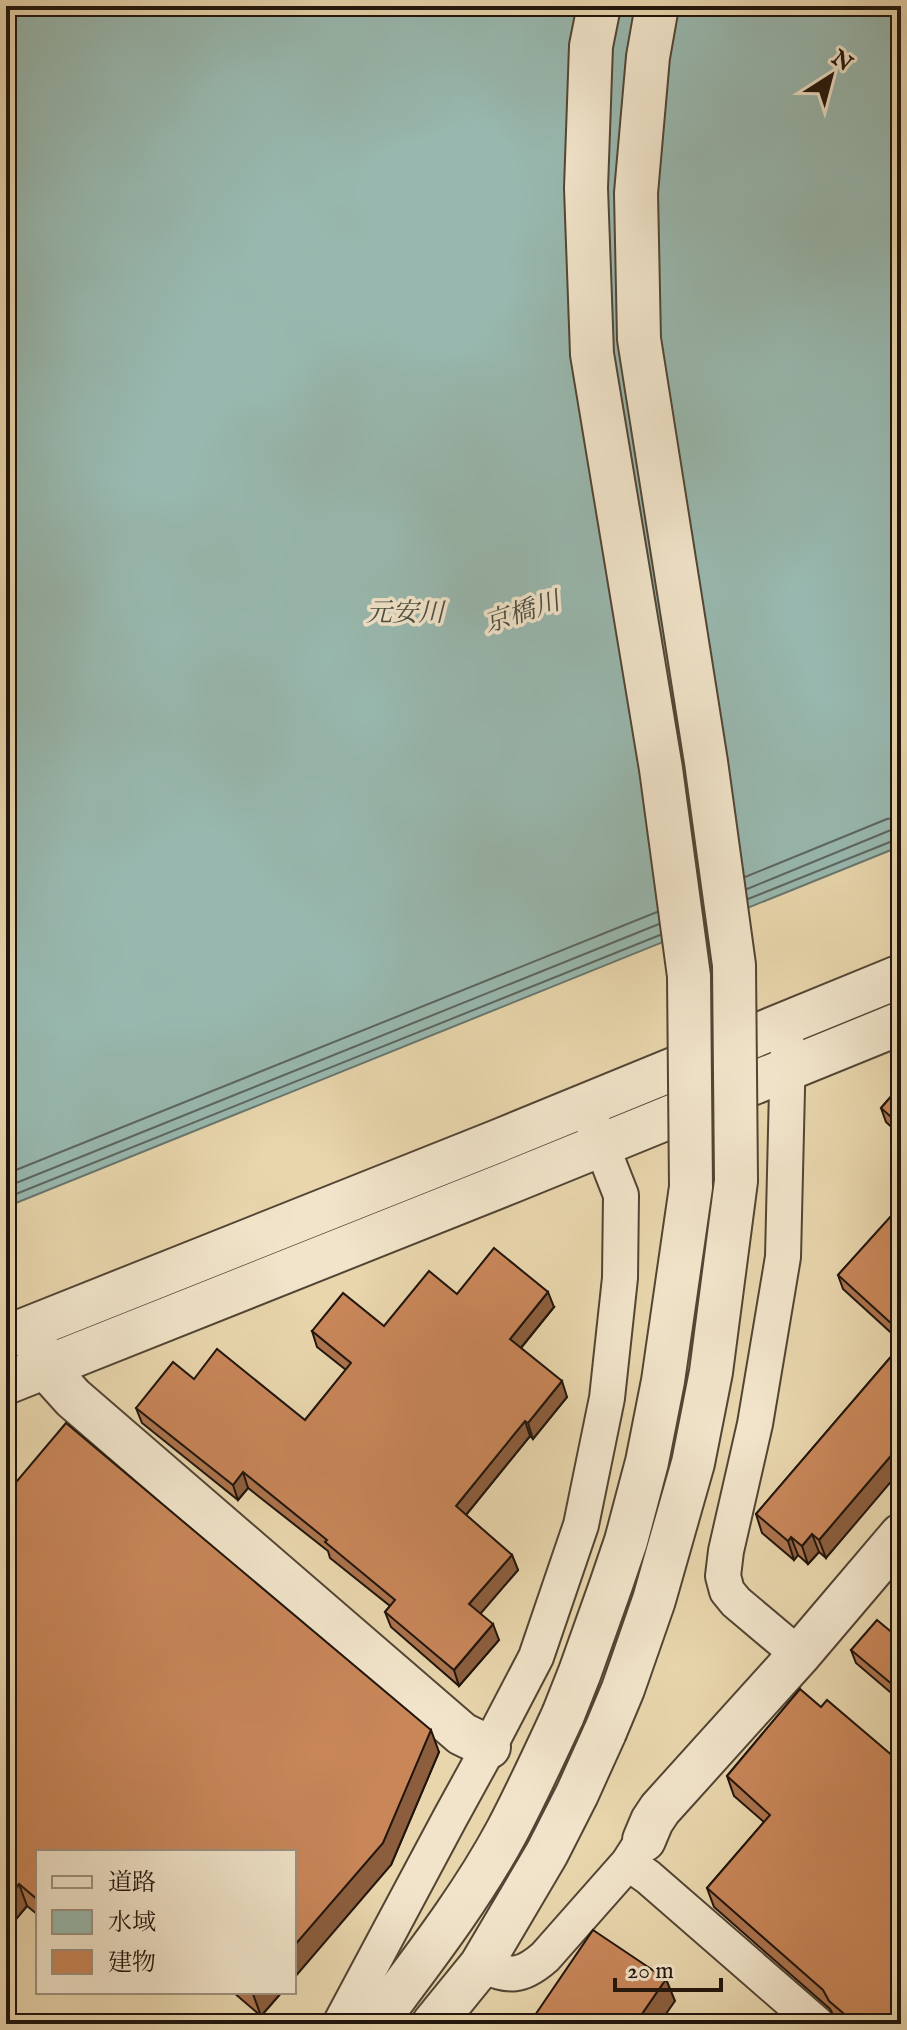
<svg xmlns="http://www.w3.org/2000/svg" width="907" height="2030" viewBox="0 0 907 2030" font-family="'IM FELL English','Noto Serif JP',serif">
<rect width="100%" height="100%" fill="#e9d6ad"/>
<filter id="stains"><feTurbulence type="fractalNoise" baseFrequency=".0025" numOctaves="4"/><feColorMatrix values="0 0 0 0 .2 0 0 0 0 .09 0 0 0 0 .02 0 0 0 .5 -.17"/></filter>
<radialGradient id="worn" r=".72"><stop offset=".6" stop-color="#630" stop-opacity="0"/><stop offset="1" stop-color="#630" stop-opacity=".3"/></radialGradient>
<path fill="#98b8af" stroke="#68776e" stroke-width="2" d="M6 6H901V846L6 1207Z"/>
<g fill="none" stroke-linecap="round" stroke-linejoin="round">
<path stroke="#5c665e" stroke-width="2" d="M745 877 887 819 901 817
M747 889 891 830 901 829
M748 899 895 840 901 839
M6 1174 657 912
M6 1187 659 924
M6 1198 660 935"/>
<g stroke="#524534" stroke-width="38">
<path id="minor" d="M788 1047 783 1257 755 1424 726 1551 723 1576 727 1591 736 1602 799 1655
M628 1863 648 1877 817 2024
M481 1965C510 1977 521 1978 545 1957L628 1863 639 1846
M340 2024 450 1818 489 1747 536 1657 581 1525 607 1398 620 1278 621 1195 586 1106"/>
</g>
<g stroke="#524534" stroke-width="46">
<path id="tertiary" d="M6 1337 498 1141 901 976
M36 1344 45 1367 73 1398 462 1734 489 1747
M6 1383 513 1181 901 1023
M644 1840 652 1821 660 1809 799 1655 901 1535
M375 2024C421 1962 470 1900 507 1831 527 1793 545 1754 563 1715
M433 2024 481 1965 547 1853 577 1794 605 1732"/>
</g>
<use href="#minor" stroke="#f1e4ca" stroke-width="34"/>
<use href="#tertiary" stroke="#f1e4ca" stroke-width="42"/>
<g stroke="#524534" stroke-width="46" stroke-linecap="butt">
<path id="tertiary-bridge" d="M563 1715 580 1672 611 1585 626 1541 647 1462 663 1381 691 1187 689 976 661 769 592 354 586 188 591 46 599 6
M605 1732 623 1689 654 1600 693 1463 711 1372 736 1181 734 965 706 762 639 339 636 193 648 57 657 6"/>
</g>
<use href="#tertiary-bridge" stroke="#f1e4ca" stroke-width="42"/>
</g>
<path fill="#ac734d" stroke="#20150c" stroke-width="2" d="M901 1085V1136L886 1122 881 1108Z
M901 1205V1336L898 1339 843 1289 838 1275Z
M457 1294 554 1307 521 1348 567 1397 533 1439 530 1436 466 1515 512 1555 518 1570 480 1613 499 1640 459 1686 391 1627 385 1612 390 1606 330 1558 328 1551 248 1488 238 1500 142 1423 136 1408 194 1379 305 1420 346 1370 317 1347 312 1331 384 1326Z
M901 1345 826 1558 819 1552 808 1564 798 1555 794 1560 762 1533 756 1514Z
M6 1494 439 1752 391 1865 294 1852H38V1915L27 1906 6 1931Z
M901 1640V1694L897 1698 856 1663 851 1650Z
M800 1689 901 2024H841L836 2020 830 2009 714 1907 707 1888 764 1822 734 1796 727 1776Z
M233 1992H282L261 2016Z"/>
<path fill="#8c5e3e" stroke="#20150c" stroke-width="2" d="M548 1292 554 1307 515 1355 510 1339Z
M901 1316V1336L898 1339 893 1325Z
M562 1381 567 1397 533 1439 528 1423Z
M525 1421 530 1436 461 1521 456 1506Z
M901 1444V1470L826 1558 819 1540Z
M243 1472 248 1488 238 1500 233 1485Z
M812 1534 819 1552 808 1564 802 1546Z
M791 1537 798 1555 794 1560 788 1541Z
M512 1555 518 1570 475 1620 469 1604Z
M493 1624 499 1640 459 1686 454 1670Z
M901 1676V1694L897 1698 893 1685Z
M431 1730 439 1752 391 1865 294 1978V1946Z
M19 1884 27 1906 6 1931V1899Z
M666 1979 675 2001 659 2024H635Z
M255 1992H282L261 2016 253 1994Z"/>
<path fill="#c88659" stroke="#20150c" stroke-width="2" d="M901 1085V1126L881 1108Z
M901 1205V1316L893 1325 838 1275Z
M494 1248 548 1292 510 1339 562 1381 528 1423 525 1421 456 1506 512 1555 469 1604 493 1624 454 1670 385 1612 395 1600 325 1542 327 1540 243 1472 233 1485 136 1408 173 1362 194 1379 217 1349 305 1420 351 1363 312 1331 343 1293 384 1326 429 1271 457 1294Z
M901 1345V1444L819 1540 812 1534 802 1546 791 1537 788 1541 756 1514Z
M66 1423 431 1730 383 1843 294 1946V1852H38V1900L19 1884 6 1899V1494Z
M877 1620 901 1640V1676L893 1685 851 1650Z
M800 1689 821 1707 827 1700 901 1763V2024H856L829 2001 823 1990 707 1888 770 1815 727 1776Z
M593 1930 666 1979 635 2024H529Z"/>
<g text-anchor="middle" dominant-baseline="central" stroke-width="7" stroke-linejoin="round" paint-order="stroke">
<g font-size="26" font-style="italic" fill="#4a4e45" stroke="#f1e4ca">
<text x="405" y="613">元安川</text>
<text transform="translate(522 613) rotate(-18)">京橋川</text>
</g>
</g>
<rect width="907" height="2030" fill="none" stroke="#e9d6ad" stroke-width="32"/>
<rect x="8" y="8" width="891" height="2014" fill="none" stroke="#20150c" stroke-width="4"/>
<rect x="16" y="16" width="875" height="1998" fill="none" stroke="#20150c" stroke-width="2"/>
<rect x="36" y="1850" width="260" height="144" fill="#f1e4ca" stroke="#9d917e" stroke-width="2"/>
<rect x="52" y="1876" width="40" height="12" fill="#f1e4ca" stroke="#9d917e" stroke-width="2"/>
<text x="108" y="1890" font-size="24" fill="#20150c">道路</text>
<rect x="52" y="1910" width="40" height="24" fill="#98b8af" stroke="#9d917e" stroke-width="2"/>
<text x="108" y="1930" font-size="24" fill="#20150c">水域</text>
<rect x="52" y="1950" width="40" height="24" fill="#c88659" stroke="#9d917e" stroke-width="2"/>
<text x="108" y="1970" font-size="24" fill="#20150c">建物</text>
<g transform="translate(831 76) rotate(36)" stroke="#f1e4ca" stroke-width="6" paint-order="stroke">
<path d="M0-6L14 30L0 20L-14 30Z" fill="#20150c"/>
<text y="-12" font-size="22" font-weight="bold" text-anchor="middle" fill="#20150c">N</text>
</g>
<path d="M615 1978v12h106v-12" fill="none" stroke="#20150c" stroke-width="4"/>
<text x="627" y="1978" font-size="24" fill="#20150c" stroke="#f1e4ca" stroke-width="6" paint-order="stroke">20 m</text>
<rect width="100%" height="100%" filter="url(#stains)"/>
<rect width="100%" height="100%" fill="url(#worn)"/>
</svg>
